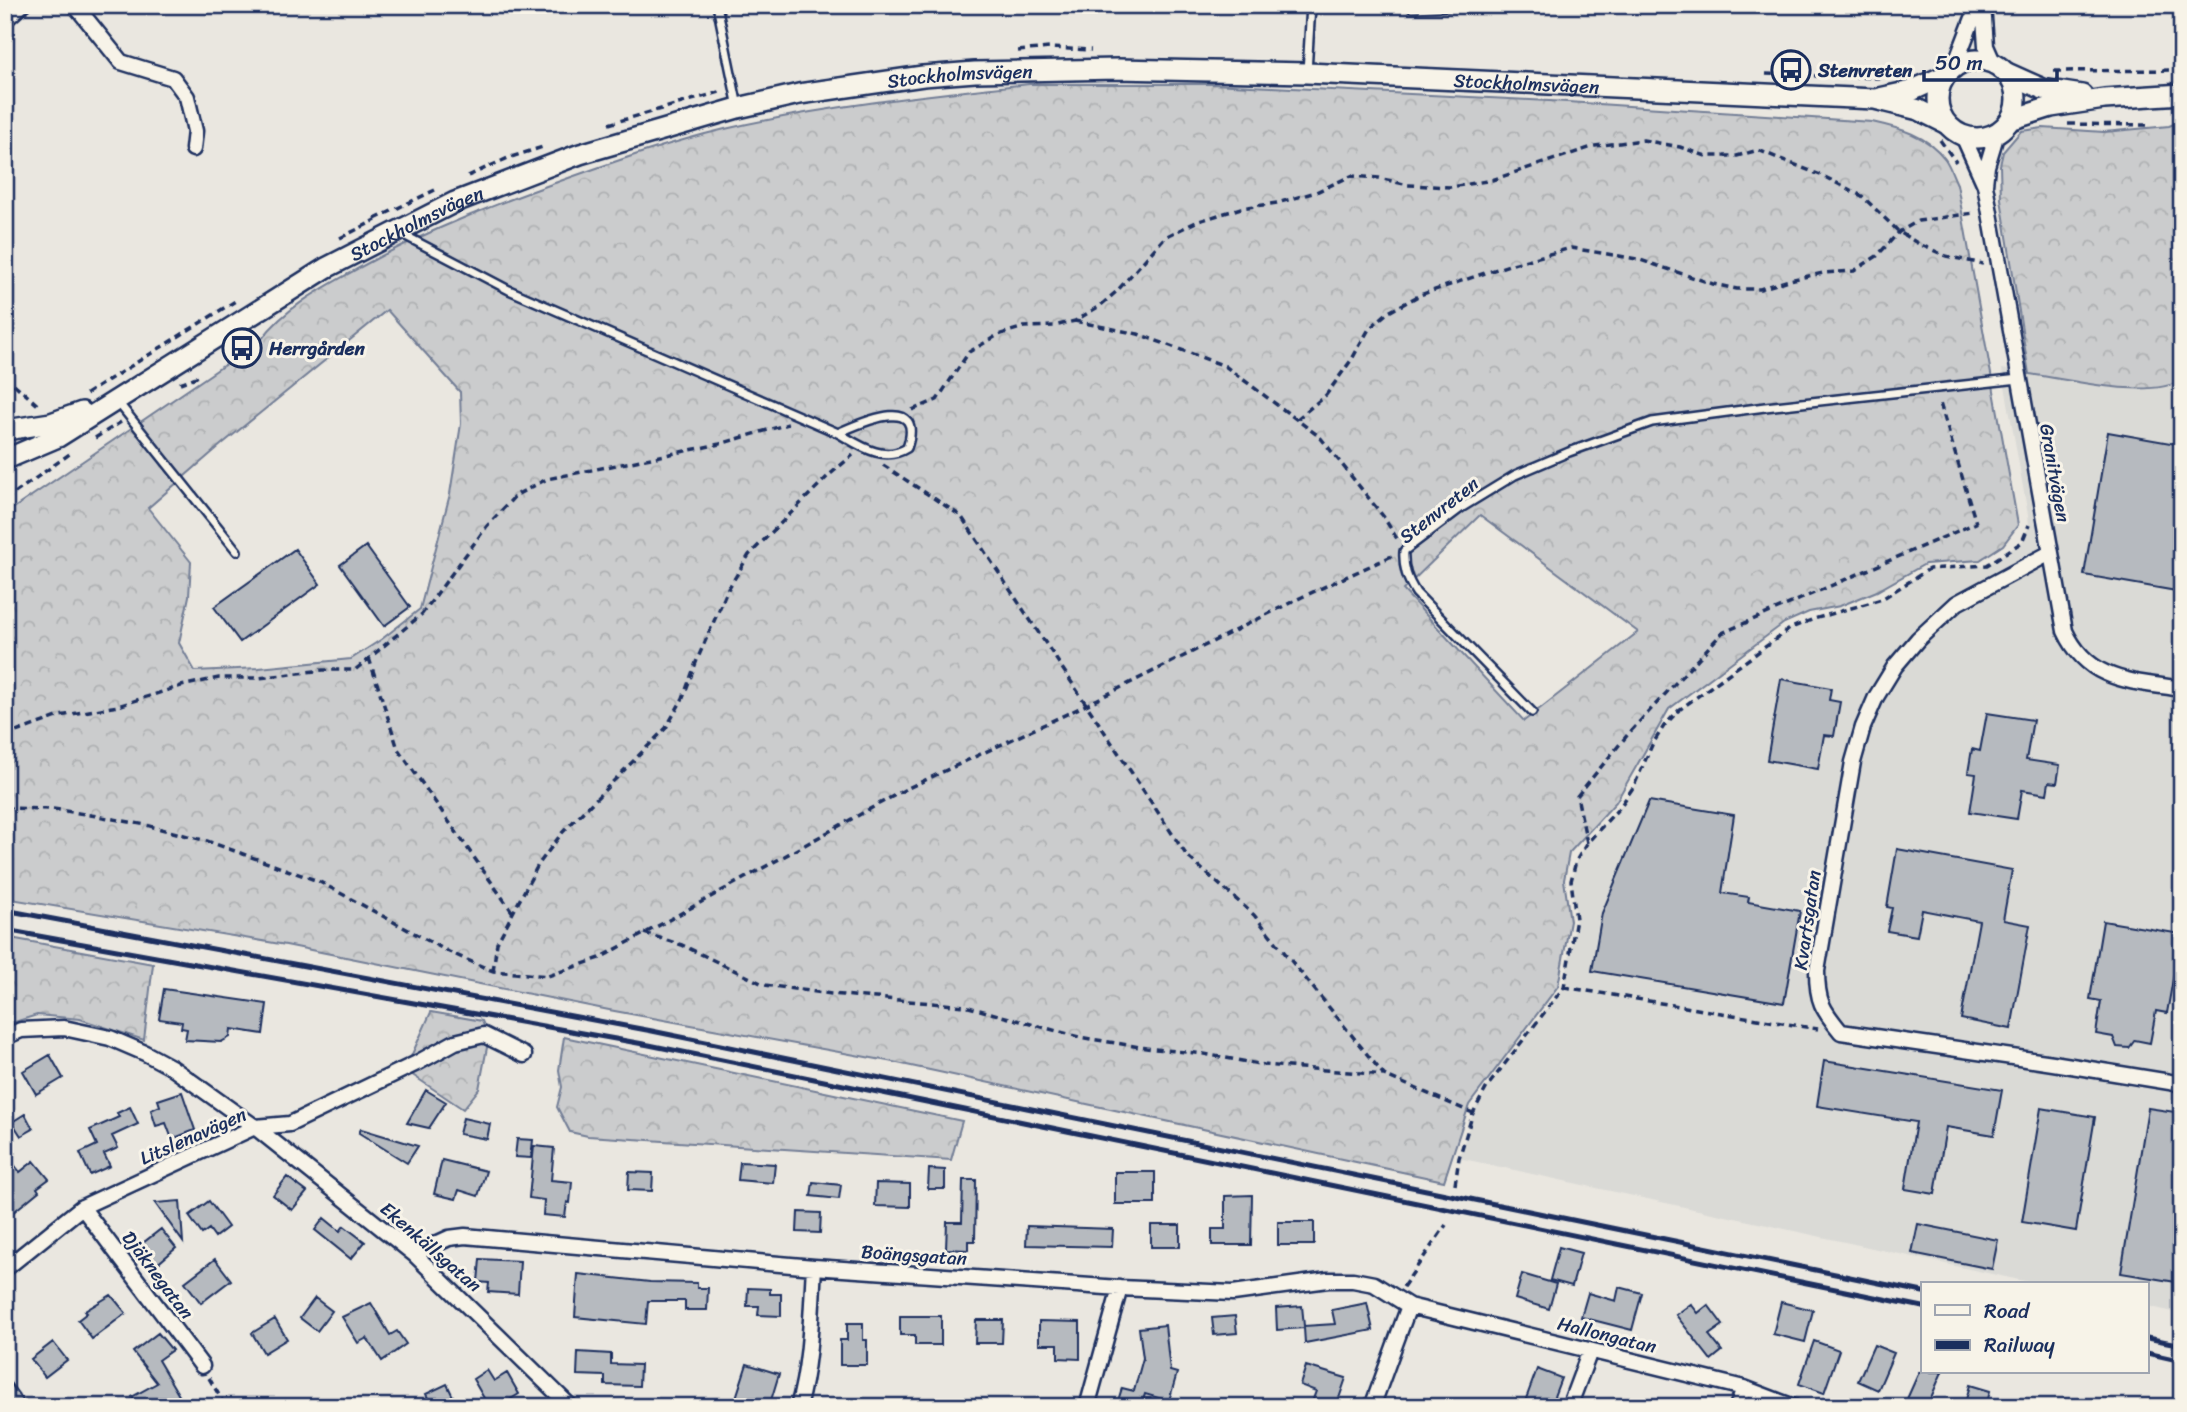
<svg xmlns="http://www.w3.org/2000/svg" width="2187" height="1412" viewBox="0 0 2187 1412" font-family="Sriracha,sans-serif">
<defs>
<pattern id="forest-crowns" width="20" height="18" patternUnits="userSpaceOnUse" patternTransform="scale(1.75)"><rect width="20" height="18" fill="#cbcccd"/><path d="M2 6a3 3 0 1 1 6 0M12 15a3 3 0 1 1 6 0" fill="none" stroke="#aeb0b2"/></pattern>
</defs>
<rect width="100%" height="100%" fill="#eae7e0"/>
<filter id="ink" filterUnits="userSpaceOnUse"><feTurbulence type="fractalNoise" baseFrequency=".0143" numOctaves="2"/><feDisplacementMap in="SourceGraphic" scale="14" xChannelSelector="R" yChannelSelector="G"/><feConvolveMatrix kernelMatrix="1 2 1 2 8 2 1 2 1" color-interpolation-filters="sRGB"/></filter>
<g filter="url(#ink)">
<path fill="#dadad6" d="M2002 369 2132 389 2169 387 2182 380V1314L2147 1306V1284H2038L1459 1158 1473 1113 1487 1087 1564 987 1576 919 1571 881 1576 861 1587 843 1620 807 1634 786 1652 745 1664 726 1679 710 1791 628 1814 619 1882 599 1929 569 1987 565 2022 542 2029 526 2028 515Z"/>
<path fill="url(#forest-crowns)" stroke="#737e96" stroke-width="2" fill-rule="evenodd" d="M1029 84H1212L1568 102 1872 122C1899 128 1927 135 1945 159 1950 166 1953 176 1957 184L2018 525 2003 545 1980 560 1925 564 1877 591 1840 606 1809 612 1784 623 1669 709 1616 802 1569 853 1564 880 1570 921 1558 986 1469 1105 1444 1181 888 1061 609 1010 286 945 5 898V514L261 340C287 305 330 284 368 263 431 229 496 204 563 180 616 161 670 142 725 129 825 106 927 95 1029 84ZM387 310 460 392 461 424 450 494 420 609 382 639 351 659 259 668 195 671 179 643 189 596 191 562 148 508 222 444ZM1480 515 1638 632 1524 721 1403 590Z
M2182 121V380C2147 400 2069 379 2029 374L2001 199 2000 165 2003 152 2021 131 2043 128 2104 132 2169 126Z
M5 937 153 964 144 1040 80 1019 37 1015 5 1025Z
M431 1012 482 1021 489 1037 479 1089 463 1109 405 1070Z
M564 1037 962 1121 951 1160 588 1136 570 1132 557 1107 562 1087 559 1070Z"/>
<path fill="#b6babf" stroke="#1b2f5e" stroke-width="2" d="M2108 432 2182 445V592L2084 575Z
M366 546 410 607 384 626 340 565Z
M295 549 320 584 240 642 214 607Z
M1781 679 1831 688 1829 700 1840 702 1834 736 1824 735 1818 769 1767 760Z
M1987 713 2033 720 2026 760 2060 765 2057 783 2049 782 2047 794 2022 790 2017 819 1970 812 1976 774 1968 773 1972 749 1980 751Z
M1649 801 1734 815 1722 893 1749 897 1748 902 1800 911 1784 1003 1592 971 1602 913Z
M1897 849 2012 870 2003 920 2030 925 2011 1029 1961 1019 1979 921 1922 910 1917 936 1887 931 1892 908 1887 907Z
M2103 921 2181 934 2167 1013 2156 1011 2150 1043 2135 1040 2129 1048 2117 1047 2113 1037 2096 1034 2101 1001 2090 999Z
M164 989 267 1004 263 1034 231 1029 230 1037 221 1042 185 1040 187 1029 181 1028 182 1022 159 1019Z
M50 1055 63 1078 36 1094 23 1071Z
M1824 1061 2002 1090 1994 1135 1946 1127 1935 1194 1905 1189 1916 1122 1817 1106Z
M426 1090 446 1102 429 1128 407 1123Z
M182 1092 195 1130 172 1139 166 1123 156 1126 151 1110 160 1106 158 1100Z
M130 1107 138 1124 112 1136 118 1148 104 1154 110 1166 90 1175 80 1153 97 1145 90 1130 119 1117 117 1113Z
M2041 1108 2095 1117 2076 1231 2022 1222Z
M2148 1108 2182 1113V1283L2121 1273Z
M25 1114 33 1129 21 1136 12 1122Z
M463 1118 490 1124 487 1139 459 1134Z
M361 1129 418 1146 407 1163 359 1133Z
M517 1139 533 1140 531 1158 515 1157Z
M534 1146 554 1148 551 1180 572 1182 570 1203 567 1202 565 1217 543 1215 544 1200 529 1198Z
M5 1153 20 1172 34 1161 49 1179 37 1188 39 1191 5 1219Z
M442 1160 486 1171 478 1196 459 1190 456 1199 434 1194Z
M740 1162 775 1164 773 1183 738 1180Z
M929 1169 945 1170V1189H928Z
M629 1172 653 1173 652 1191 628 1190Z
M1115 1172H1155V1204H1115Z
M287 1177 307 1192 292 1210 273 1195Z
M963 1180H976L975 1241H968V1250L946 1249 947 1222H962Z
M813 1182 841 1185 839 1199 811 1196Z
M876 1183 910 1184V1207L875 1206Z
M1252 1195 1251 1245H1212V1229H1225V1196Z
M180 1201 183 1242 155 1203Z
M209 1201 228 1227 215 1237 209 1229 202 1234 189 1216Z
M798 1212 821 1213 820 1233 797 1232Z
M324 1218 340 1231 344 1226 365 1242 351 1259 315 1230Z
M1278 1222H1314V1245H1278Z
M1918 1224 1998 1240 1992 1269 1912 1253Z
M1151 1225H1180V1247H1151Z
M1027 1226 1113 1229 1112 1247 1026 1245Z
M161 1229 176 1248 155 1266 139 1246Z
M1559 1247 1581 1253 1572 1286 1550 1280Z
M215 1259 231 1280 201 1303 185 1282Z
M480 1259 520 1261 518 1294 488 1292 489 1283 478 1282Z
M578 1274 650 1282 697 1283V1288H708L707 1310H685V1301H648L646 1324 575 1317Z
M1522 1274 1556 1284 1549 1309 1515 1299Z
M1619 1287 1642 1293 1632 1330 1581 1317 1588 1293 1616 1301Z
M748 1288 770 1289V1294H781V1316L758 1315 759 1306H747Z
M111 1295 126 1313 92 1339 78 1320 87 1313 85 1311Z
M315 1298 332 1311 317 1331 300 1318Z
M1781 1302 1813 1310 1805 1342 1773 1334Z
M371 1303 390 1335 397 1331 406 1344 382 1361 367 1338 358 1343 342 1317Z
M1367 1303 1373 1330 1305 1343 1304 1328 1277 1330 1276 1308 1302 1306 1304 1326 1335 1324 1332 1310Z
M1691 1304 1698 1313 1708 1305 1723 1325 1709 1335 1722 1351 1711 1360 1676 1315Z
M900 1316H941V1345H915V1335H900Z
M1235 1316 1237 1333 1214 1335 1212 1318Z
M275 1319 287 1339 264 1353 252 1333Z
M976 1320H1003L1002 1343H975Z
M1039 1321 1080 1322V1359L1058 1358V1344H1039Z
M847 1323H863V1340H867V1365H840V1340H847Z
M1165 1325 1170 1371 1177 1373 1169 1401 1145 1394 1141 1407H1116L1122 1388 1134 1391 1143 1358 1139 1328Z
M158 1333 172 1350 158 1360 181 1399 178 1401 181 1407H137L132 1397 157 1383 133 1352Z
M1814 1341 1839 1350 1824 1393 1799 1384Z
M53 1342 67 1360 45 1377 31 1359Z
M1874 1345 1894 1353 1878 1390 1858 1381Z
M578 1352 611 1354V1364L640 1365 639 1386 605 1385V1376L577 1375Z
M747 1364 779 1374 769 1407H733Z
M1306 1366 1346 1378 1336 1407H1326L1312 1402 1316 1391 1300 1385Z
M1537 1369 1561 1378 1550 1407H1523Z
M487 1370 494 1381 507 1373 519 1394 498 1407H489L473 1379Z
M1919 1372H1942L1927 1407H1920L1906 1401Z
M5 1376 28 1407H5Z
M447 1384 458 1407H432L426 1394Z
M1970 1385 1990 1391 1986 1407H1964Z"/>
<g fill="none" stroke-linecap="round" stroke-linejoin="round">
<g stroke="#1b2f5e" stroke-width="12">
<path id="service" d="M717 5 738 107
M1412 8 1481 5
M1307 72 1311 5
M400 233 509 290 838 433C859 445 883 463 907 448 926 392 859 424 838 433
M117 401 237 551
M1532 712 1416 593C1407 579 1403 568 1404 551L1461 508 1515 475 1569 452 1652 422 1765 407 2019 379"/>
</g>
<g stroke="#1b2f5e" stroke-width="19">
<path id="minor" d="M75 5 121 62 173 78 187 97 195 131 193 149
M1983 5 1986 46 1993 62
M5 20 22 5
M1955 65 1978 5
M1963 136 1985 185 2065 631C2089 683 2133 681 2182 689
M1985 184 1987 166 1997 133
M2050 553 1957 603 1918 639 1895 666 1876 697 1863 727 1853 762 1817 971C1817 1001 1822 1009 1841 1032L2053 1063 2182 1084
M5 1037 21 1030 64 1028 110 1038 145 1053 171 1067 255 1127 414 1254 571 1407
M82 1207 202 1366
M414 1254 449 1238 465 1236 814 1267 1120 1288 1233 1293 1328 1280H1353L1374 1284 1409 1306 1744 1388 1794 1407
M5 1269 82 1207 255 1127 290 1124 417 1063 455 1042 484 1035 524 1055
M798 1407C811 1361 811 1314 814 1267
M1087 1407 1120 1288
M1372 1407 1409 1306
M1569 1407 1590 1351
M1737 1407 1744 1388"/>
</g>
<g stroke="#1b2f5e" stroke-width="24">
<g id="secondary">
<circle cx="1977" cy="99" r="39"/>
<path d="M2007 73 2043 89 2082 95"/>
<path d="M1879 98 1911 91 1944 76"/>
<path d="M2010 120 2051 107 2104 99 2182 94"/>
<path d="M6 430 51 423 82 412"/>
<path id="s1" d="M11 457 58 437 326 268 455 202 580 154 738 108 799 94 923 76 975 72 1117 69 1307 73 1875 99 1919 110 1945 123"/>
</g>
</g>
<path stroke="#1b2f5e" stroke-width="3.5" stroke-dasharray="7 5" stroke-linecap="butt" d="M1018 51 1049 48 1091 50
M2054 71 2182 70
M1766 74 1881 78
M609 124 723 91
M2068 124 2150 125
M1940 140 1956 162
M468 176 508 158 546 146
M375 219 435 190
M340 238 376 220
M1075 321 1138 334 1225 366 1320 437 1383 516 1399 542
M5 376 40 407
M180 383 199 376
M86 394 237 300
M912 410 937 400 969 352 998 335 1024 327 1054 326 1075 321 1101 305 1117 291 1165 237 1196 222 1241 208 1277 203 1316 192 1351 176 1379 178 1408 185 1451 187 1492 180 1595 146 1643 140 1680 147 1706 156H1737L1758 150 1823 176 1862 196 1899 232 1919 244 1946 256 1983 264
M1297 419 1326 395 1352 359 1369 329 1387 313 1420 295 1509 265 1571 248 1637 259 1713 284 1737 289H1760L1789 280 1823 273 1854 271 1877 256 1899 232 1918 221 1974 213
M95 438 121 422
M883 465 961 516 1187 856 1254 915 1384 1075 1473 1113
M5 500 71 453
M369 658 398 749 513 913
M5 736 60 716 118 706 181 686 219 678H259L323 670H355L422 614 487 526 516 495 547 479 720 444 788 424
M5 808 53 809 97 816 146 825 207 841 318 881 449 952 493 971 548 976 600 958 906 789 1088 704 1302 597 1394 555
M1587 843 1577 796 1629 733 1722 633 1976 523 1939 400
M644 933 682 945 765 985 831 994 965 1006 1079 1037 1146 1048 1204 1054 1264 1065 1384 1075
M493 971 497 943 538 865 562 833 666 728 683 698 697 660 728 589 749 555 828 476 853 455
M1564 987 1818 1029
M1455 1185 1459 1158 1473 1113 1487 1087 1564 987 1576 919 1571 881 1576 861 1587 843 1620 807 1634 786 1652 745 1664 726 1679 710 1791 628 1814 619 1882 599 1929 569 1987 565 2022 542 2029 525
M1403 1287 1446 1225
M209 1378 226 1407"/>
<use href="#service" stroke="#f7f3e8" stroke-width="7"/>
<use href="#minor" stroke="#f7f3e8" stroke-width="14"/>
<use href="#secondary" stroke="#f7f3e8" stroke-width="19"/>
<path stroke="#1b2f5e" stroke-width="5" d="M5 910 652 1031 1923 1292
M5 930 649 1045 1923 1307
M2147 1338 2182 1345
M2147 1353 2182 1361"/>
</g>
</g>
<defs>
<g id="bus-ring" transform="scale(2.0125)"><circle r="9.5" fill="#f7f3e8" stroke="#1b2f5e" stroke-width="1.5"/><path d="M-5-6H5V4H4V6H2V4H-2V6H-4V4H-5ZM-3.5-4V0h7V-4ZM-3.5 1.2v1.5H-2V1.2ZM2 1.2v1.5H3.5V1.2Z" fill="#1b2f5e"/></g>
</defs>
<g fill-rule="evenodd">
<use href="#bus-ring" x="1791" y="70"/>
<use href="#bus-ring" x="242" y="348"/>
</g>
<g text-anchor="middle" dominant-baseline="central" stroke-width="6" stroke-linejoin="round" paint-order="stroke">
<g font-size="19" font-weight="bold" fill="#1b2f5e" stroke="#f7f3e8" text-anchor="start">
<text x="1818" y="70">Stenvreten</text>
<text x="269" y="348">Herrgården</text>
</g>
<g font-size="19" fill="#1b2f5e" stroke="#f7f3e8">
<text stroke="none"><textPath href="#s1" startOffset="1036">Stockholmsvägen</textPath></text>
<text stroke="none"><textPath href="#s1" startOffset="1603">Stockholmsvägen</textPath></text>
<text stroke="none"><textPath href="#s1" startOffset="469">Stockholmsvägen</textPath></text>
<text transform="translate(2055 473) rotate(80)">Granitvägen</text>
<text transform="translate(1439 510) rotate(-38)">Stenvreten</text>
<text transform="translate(1807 920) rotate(-82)">Kvartsgatan</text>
<text transform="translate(193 1136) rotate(-24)">Litslenavägen</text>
<text transform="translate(431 1247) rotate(41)">Ekenkällsgatan</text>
<text transform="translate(914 1255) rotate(4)">Boängsgatan</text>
<text transform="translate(158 1275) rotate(53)">Djäknegatan</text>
<text transform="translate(1607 1335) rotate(14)">Hallongatan</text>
</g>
</g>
<rect width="2187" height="1412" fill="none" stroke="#f7f3e8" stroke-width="28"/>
<rect x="14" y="14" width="2159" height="1384" fill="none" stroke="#1b2f5e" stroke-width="2.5" filter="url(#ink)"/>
<rect x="1921" y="1282" width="228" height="91" fill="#f7f3e8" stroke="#9fa5b1" stroke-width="2"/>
<rect x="1935" y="1305" width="35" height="10" fill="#f7f3e8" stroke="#9fa5b1" stroke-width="2"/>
<text x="1984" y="1318" font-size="21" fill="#1b2f5e">Road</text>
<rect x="1935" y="1340" width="35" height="10" fill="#1b2f5e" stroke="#9fa5b1" stroke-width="2"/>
<text x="1984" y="1352" font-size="21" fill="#1b2f5e">Railway</text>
<path d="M1924 70v10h133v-10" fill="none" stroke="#1b2f5e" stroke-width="3.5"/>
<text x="1935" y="70" font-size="21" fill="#1b2f5e" stroke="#f7f3e8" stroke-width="5" paint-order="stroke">50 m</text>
</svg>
